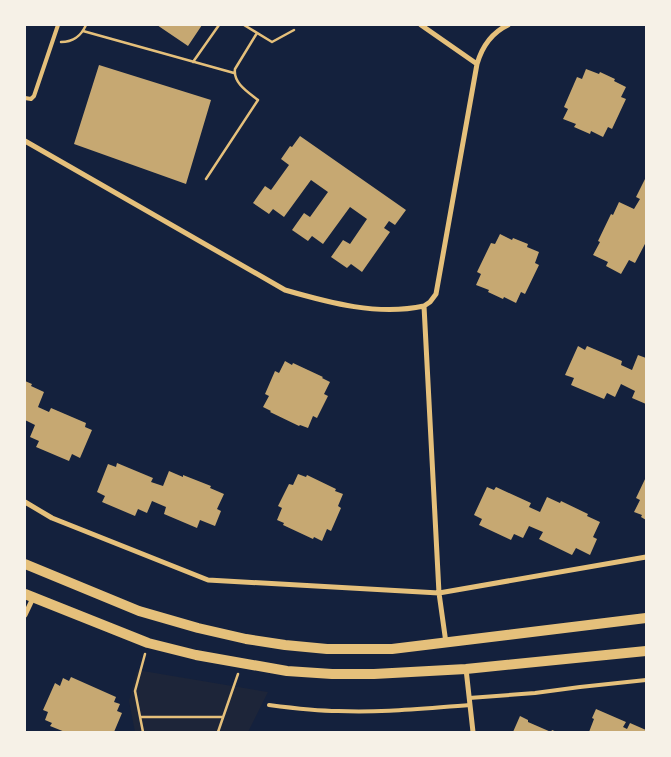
<svg xmlns="http://www.w3.org/2000/svg" width="671" height="757" viewBox="0 0 671 757" font-family="Ubuntu,sans-serif">
<rect width="100%" height="100%" fill="#14213d"/>
<path fill="#1d2539" d="M137 670 268 692 248 732H135L129 701Z"/>
<path fill="#c6a872" d="M157 25H202L188 46Z
M99 65 211 100 186 184 74 144Z
M586 69 599 74 600 72 615 79 614 81 626 87 621 97 626 99 612 129 608 127 603 137 591 131 590 134 574 127 576 124 563 119 568 109 564 107 577 77 582 79Z
M300 136 406 210 395 225 389 221 384 228 390 232 362 272 351 264 347 268 331 257 343 240 350 244 367 219 350 207 323 244 312 236 308 241 292 230 304 213 310 217 328 192 311 180 284 217 273 209 269 214 253 203 265 186 271 190 289 165 281 159 290 146 292 147Z
M646 177V225L645 227 646 228V242L635 263 629 260 621 274 606 266 608 262 593 255 600 242 598 241 611 214 613 215 619 202 634 209 640 199 636 197Z
M500 234 512 240 513 238 528 244 527 247 539 252 535 263 539 265 525 294 521 292 516 303 504 297 503 299 488 292 489 290 476 285 481 274 477 272 491 243 495 244Z
M578 346 585 350 587 346 622 361 621 365 632 370 638 355 646 358V404L632 398 635 391 621 384 615 397 607 393 604 399 571 385 574 378 565 375Z
M285 361 292 365 293 363 323 377 322 378 330 382 324 394 328 396 317 418 313 416 308 428 300 425 299 426 270 412 271 411 263 407 269 396 265 394 275 371 279 373Z
M25 381 32 384 31 386 44 392 38 407 49 412 51 408 86 423 85 427 92 430 80 458 72 454 69 461 36 447 39 441 30 437 35 425 25 420Z
M117 463 153 478 151 482 163 486 169 471 183 477V475L211 486 210 488 224 494 217 509 221 511 215 526 200 520 197 528 164 514 166 507 152 501 147 513 138 509 135 516 102 502 105 496 97 492 108 464 116 467Z
M298 474 306 477 307 475 336 489 335 491 343 494 338 506 341 508 331 531 327 529 322 541 314 537 313 539 283 525 284 523 277 520 282 508 278 506 289 484 293 485Z
M646 477V520L641 517 642 515 634 512 640 500 636 498Z
M487 487 494 490 496 487 531 503 529 507 540 512 547 497 560 503 561 501 588 514 587 516 600 522 593 537 597 539 590 555 576 548 572 555 539 539 543 532 529 526 523 538 514 534 511 540 479 525 482 519 474 515Z
M71 677 116 697 114 702 120 704 117 711 122 713 114 732H65L50 726 52 723 45 720 48 712 43 710 55 683 60 686 63 678 69 681Z
M596 709 626 722 623 727 627 729 630 723 646 730V732H589L594 719 592 718Z
M520 716 528 720V722L551 732 552 730 557 732H513Z"/>
<g fill="none" stroke-linecap="round" stroke-linejoin="round">
<path stroke="#e5c07b" stroke-width="2.5" d="M244 25 272 42 294 30
M83 31 234 73
M61 42C74 42 81 36 86 25
M193 62 219 25
M206 179 258 100C248 92 233 83 235 69L257 33
M140 717H223
M143 732 135 691 145 654
M218 732 238 674"/>
<path stroke="#e5c07b" stroke-width="4" d="M25 98 31 99 34 96 58 25
M469 698 535 693 580 687 646 680
M269 705C292 708 315 711 338 711 382 713 426 708 470 705"/>
<path stroke="#e5c07b" stroke-width="5" d="M421 25 477 64
M25 141 285 290C330 303 378 316 424 306
M25 502 52 518 208 580 439 593 646 557
M25 615 33 598
M446 643 439 593 424 306 430 302 436 294 477 64C482 47 491 33 508 25
M466 669 473 732"/>
<path stroke="#e5c07b" stroke-width="10" d="M25 564 139 611 198 628 246 639 285 645 327 649H392L646 618
M25 594 148 643 196 655 287 671 332 674H374L466 669 646 651"/>
</g>
<rect width="671" height="757" fill="none" stroke="#f6f1e7" stroke-width="52"/>
</svg>
